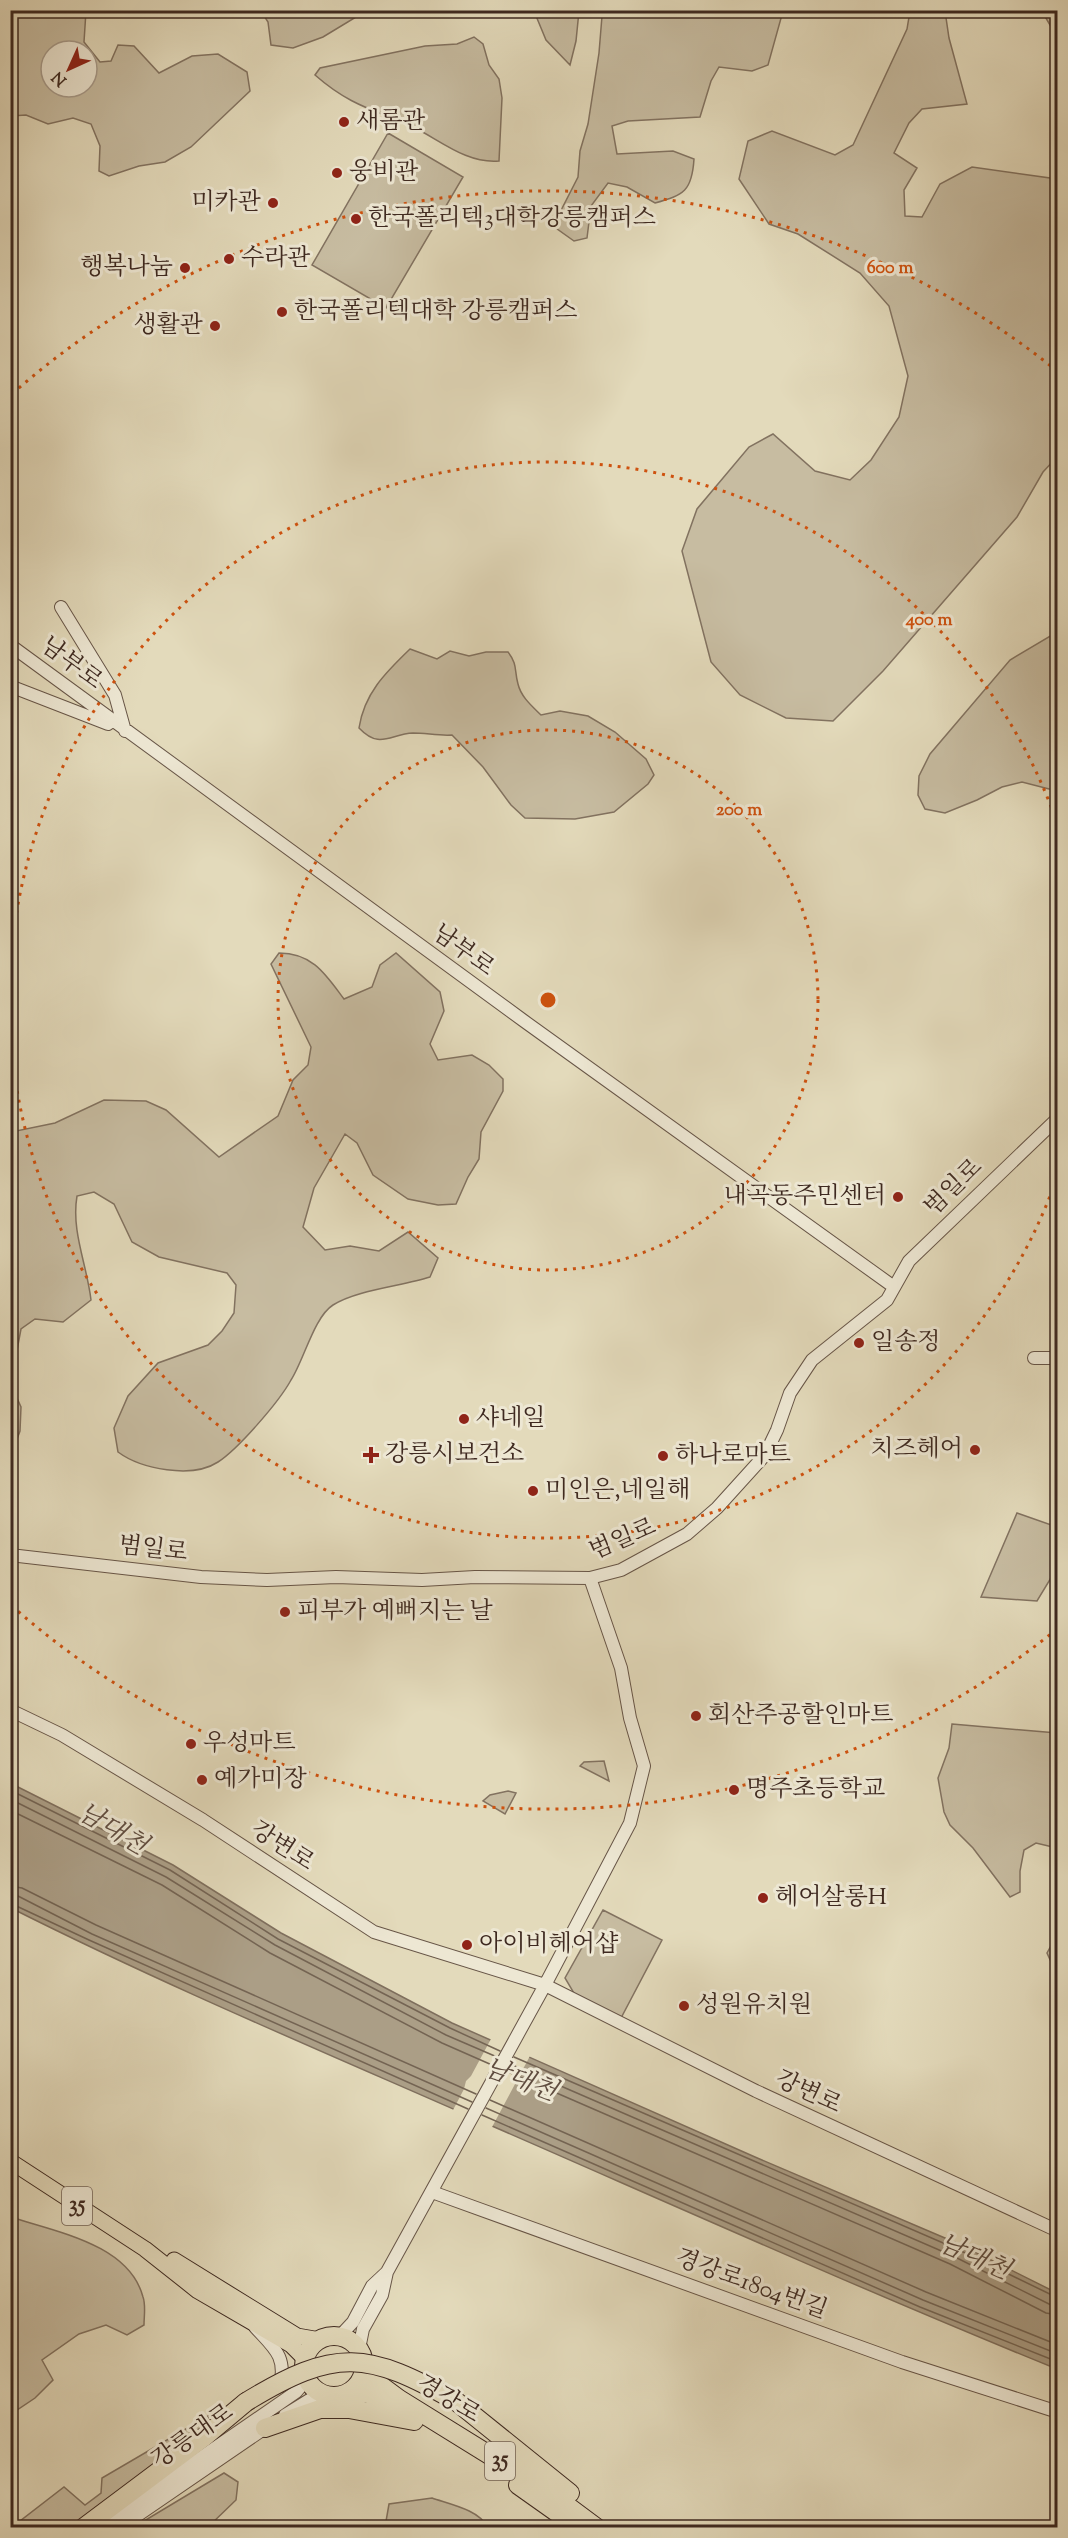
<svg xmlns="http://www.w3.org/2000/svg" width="1068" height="2538" viewBox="0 0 1068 2538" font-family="'Sorts Mill Goudy','Noto Serif KR',serif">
<rect width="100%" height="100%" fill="#e3dabb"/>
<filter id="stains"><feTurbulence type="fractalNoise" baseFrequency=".00333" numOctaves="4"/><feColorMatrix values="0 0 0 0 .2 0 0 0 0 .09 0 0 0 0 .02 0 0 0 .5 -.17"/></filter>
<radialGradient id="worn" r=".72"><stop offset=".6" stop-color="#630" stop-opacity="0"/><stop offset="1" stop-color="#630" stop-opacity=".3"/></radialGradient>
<path fill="#c7bca1" stroke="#827260" stroke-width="1.5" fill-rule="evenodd" d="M11 10 86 11 84 42 100 62 111 61 118 45 134 46 159 73 192 56 218 54 247 72 250 91 191 147 165 162 139 166 109 176 99 171 100 146 91 124 73 118 48 124 26 115 11 116ZM51 51H87V87H51Z
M261 11H366L323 37 293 48 271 45 268 22Z
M534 11H579L576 41 570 65 546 40Z
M607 11H783L768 65 752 71 719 67 711 81 700 117 628 121 612 126 617 154 673 151 694 159C692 191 684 195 655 203L627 187 608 183 591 206 587 238 574 241 553 226 578 177 580 151 588 124 599 53 602 16Z
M910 11H945L949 38 967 104 922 109 909 123 894 153 917 168 904 190 905 216 922 217 940 184 972 167 1057 179V457L1043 472 1017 517 883 671 833 721 786 718 740 695 711 662 682 551 697 509 749 447 773 434 815 471 850 480 871 460 899 417 908 376 889 306 860 273 798 234 769 224 739 179 748 141 772 131 835 155 853 145 907 29Z
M1041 11H1057V37L1043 13Z
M474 37 483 44 489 65 499 79 502 98 499 161C465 164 438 138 409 125 371 109 348 104 315 75L320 68 425 46 457 44Z
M388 133 463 177 386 308 312 265Z
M1057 632V791L1022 782 1002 787 977 800 945 813 925 809 918 795 919 776 930 754 1010 660Z
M410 649 437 659 450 651 469 656 486 652H508C518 665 514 670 518 684 521 697 532 706 541 715L560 711 588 716 615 732 646 759 654 775 648 784 614 812 575 819 525 818 511 805 483 767 452 735C439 736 426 733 413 733 390 734 380 750 359 728 364 694 385 673 410 649Z
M279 953C313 953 326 975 344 999L372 987 380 965 396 953 440 992 444 1011 430 1044 438 1060 472 1055 489 1065 503 1079V1091L481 1132 479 1159 468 1177 456 1204 438 1205 408 1199 373 1175 357 1143 345 1134 314 1188 303 1227 325 1250 350 1246 379 1251 408 1232 438 1258 430 1277C402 1286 356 1290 333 1305 314 1317 304 1360 291 1380 279 1402 238 1449 218 1462 192 1479 141 1469 118 1452L114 1428 128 1396 158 1363 208 1345 222 1331 234 1313 236 1285 227 1273 159 1257 132 1242 114 1204 94 1192 77 1196C71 1231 87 1265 91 1300L63 1322 35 1319 21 1329 11 1382V1132L55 1123 104 1100 146 1101 166 1110 219 1157 278 1116 293 1080 308 1065 311 1047 271 964Z
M11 1385 21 1407 20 1431 11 1455Z
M1017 1513 1057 1527V1568L1037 1601 981 1597Z
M952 1724 1057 1733V1848L1036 1843 1024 1850 1020 1871V1892L1010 1897 973 1848 950 1825 944 1812 938 1778 949 1748Z
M604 1761 609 1781 580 1766 584 1762Z
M508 1791 516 1793 505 1814 483 1801 490 1795Z
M603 1910 662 1940 621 2018 575 1995 565 1978Z
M1057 1935V1975L1047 1953Z
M11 2217C56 2232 129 2244 143 2297 146 2305 144 2316 144 2325L127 2335 106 2325 79 2334 42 2360 53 2380 35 2398 11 2414Z
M208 2416 209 2424 82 2527 11 2528 64 2487 85 2505 101 2493 102 2478Z
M224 2473 238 2482 236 2500 208 2527H134Z
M432 2498C449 2504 480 2510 487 2527H385L389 2504Z"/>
<path fill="#ab9e86" stroke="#7f6f5d" stroke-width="1.5" d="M10 1783 173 1865 281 1933 452 2023 755 2157 959 2244 1057 2293V2369C867 2292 680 2208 492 2126 331 2055 168 1987 11 1908Z"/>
<path fill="#e3dabb" d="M492 2037 531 2054 491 2129 452 2112 464 2089 466 2081 471 2076Z"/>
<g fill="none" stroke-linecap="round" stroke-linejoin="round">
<path stroke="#746453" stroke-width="1.5" d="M10 1790 170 1870 278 1939 450 2028 500 2051
M10 1799 166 1877 275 1945 446 2035 497 2057
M10 1810 162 1885 270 1953 442 2043 492 2065
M10 1886 22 1888 96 1925 476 2094
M10 1895 18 1896 92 1934 472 2102
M10 1903 89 1940 468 2109
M514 2057 957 2249 1058 2298
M510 2064 953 2256 1049 2304 1058 2306
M506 2071 950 2264 1046 2313 1058 2315
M490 2100 926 2292 1058 2345
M486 2108 923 2300 1058 2354
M482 2115 920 2307 1058 2362"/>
<g stroke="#675547" stroke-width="14">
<path id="minor" d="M61 607 115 695 125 731
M10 645 524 1021 894 1287
M10 686 108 724
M1034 1358H1058
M10 1555 201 1577 267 1580 336 1577 422 1580 475 1577 590 1578 621 1570 687 1534 717 1508 765 1455 777 1430 790 1393 812 1360 887 1300 909 1261 1058 1118
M10 1710 62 1735 203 1820 374 1932 545 1985 756 2091 1058 2231
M432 2192 902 2362 1058 2412
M255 2327C274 2348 287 2356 280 2386
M339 2337 353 2322 372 2286 387 2272
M359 2349 363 2329 382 2295 387 2272 545 1985 630 1823 644 1766 630 1718 621 1668 590 1578
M285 2415 314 2397 324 2394
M99 2528 296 2392 308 2378
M119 2528 271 2424"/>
</g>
<g stroke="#3e2920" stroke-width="17">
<path id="major" d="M10 2161 145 2249 198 2291 291 2345 306 2360
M174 2260 297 2336 320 2340"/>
</g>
<g stroke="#3e2920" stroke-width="20">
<path id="highway" d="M304 2366a30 30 0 1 1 60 0a30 30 0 1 1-60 0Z
M364 2373 399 2399 546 2490 597 2528
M349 2392 368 2394 390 2406
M457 2402 570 2493
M265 2428 320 2409H349L414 2421
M518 2485 566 2519
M83 2528 203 2438 246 2402"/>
</g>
<use href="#minor" stroke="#ede7d3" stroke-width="12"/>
<use href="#major" stroke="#e3dabb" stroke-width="15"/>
<use href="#highway" stroke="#e3dabb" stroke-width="18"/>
<g stroke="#3e2920" stroke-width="20" stroke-linecap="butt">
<path id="highway-bridge" d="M246 2402C336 2347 367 2351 457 2402"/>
</g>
<use href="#highway-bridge" stroke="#e3dabb" stroke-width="18"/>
</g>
<g fill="none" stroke="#ce520f" stroke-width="3" stroke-dasharray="3 6">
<circle cx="548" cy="1000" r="270"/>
<path d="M1056 1180A539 539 0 0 1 11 1042M11 958A539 539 0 0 1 1056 820"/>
<path d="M1057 1629A809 809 0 0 1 12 1606M12 394A809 809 0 0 1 1057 371"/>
</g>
<g fill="#8f2418" stroke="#ede7d3" stroke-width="2">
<circle cx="344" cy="122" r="6"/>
<circle cx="337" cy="173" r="6"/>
<circle cx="273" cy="203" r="6"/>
<circle cx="356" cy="219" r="6"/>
<circle cx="229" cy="259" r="6"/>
<circle cx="185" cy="268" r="6"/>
<circle cx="282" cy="312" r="6"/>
<circle cx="215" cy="326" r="6"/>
<circle cx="898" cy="1197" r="6"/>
<circle cx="859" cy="1343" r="6"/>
<circle cx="464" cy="1419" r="6"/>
<circle cx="975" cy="1450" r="6"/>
<path d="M368 1446h6v6h6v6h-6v6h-6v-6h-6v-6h6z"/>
<circle cx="663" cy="1456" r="6"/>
<circle cx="533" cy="1491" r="6"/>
<circle cx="285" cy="1612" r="6"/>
<circle cx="696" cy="1716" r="6"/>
<circle cx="191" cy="1744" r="6"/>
<circle cx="202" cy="1780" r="6"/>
<circle cx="734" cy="1790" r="6"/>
<circle cx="763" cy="1898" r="6"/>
<circle cx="467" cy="1945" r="6"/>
<circle cx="684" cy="2006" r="6"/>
</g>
<g text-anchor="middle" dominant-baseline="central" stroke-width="6" stroke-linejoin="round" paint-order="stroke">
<g fill="#ede7d3" stroke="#726256" stroke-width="1.5">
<rect x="62" y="2187" width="30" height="38" rx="4.5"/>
<rect x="485" y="2442" width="30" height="38" rx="4.5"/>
</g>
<g font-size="22" font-weight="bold" fill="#3e2920">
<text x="77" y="2206">35</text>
<text x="500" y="2461">35</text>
</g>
<g font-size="24" fill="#3e2920" stroke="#ede7d3" text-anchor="start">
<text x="356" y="122">새롬관</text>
<text x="349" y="173">웅비관</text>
<text x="261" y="203" text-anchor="end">미카관</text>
<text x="368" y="219">한국폴리텍3대학강릉캠퍼스</text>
<text x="241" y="259">수라관</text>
<text x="173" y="268" text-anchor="end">행복나눔</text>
<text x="294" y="312">한국폴리텍대학 강릉캠퍼스</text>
<text x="203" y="326" text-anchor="end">생활관</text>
<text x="886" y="1197" text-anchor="end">내곡동주민센터</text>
<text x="871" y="1343">일송정</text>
<text x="476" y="1419">샤네일</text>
<text x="963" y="1450" text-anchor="end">치즈헤어</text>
<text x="385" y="1455">강릉시보건소</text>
<text x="675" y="1456">하나로마트</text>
<text x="545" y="1491">미인은,네일해</text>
<text x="297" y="1612">피부가 예뻐지는 날</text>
<text x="708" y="1716">회산주공할인마트</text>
<text x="203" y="1744">우성마트</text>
<text x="214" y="1780">예가미장</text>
<text x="746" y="1790">명주초등학교</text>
<text x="775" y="1898">헤어살롱H</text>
<text x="479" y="1945">아이비헤어샵</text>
<text x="696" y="2006">성원유치원</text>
</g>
<g font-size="24" fill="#3e2920" stroke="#ede7d3">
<text transform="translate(71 664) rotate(37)">남부로</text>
<text transform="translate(463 951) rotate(36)">남부로</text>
<text transform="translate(954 1188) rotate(-44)">범일로</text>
<text transform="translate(623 1540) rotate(-23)">범일로</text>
<text transform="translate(153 1550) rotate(7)">범일로</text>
<text transform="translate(282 1847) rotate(33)">강변로</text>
<text transform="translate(808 2093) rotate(25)">강변로</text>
<text transform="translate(751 2285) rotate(20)">경강로1804번길</text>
<text transform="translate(448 2400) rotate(31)">경강로</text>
<text transform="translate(193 2437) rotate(-35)">강릉대로</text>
</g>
<g font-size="26" font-style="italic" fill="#5f4c3f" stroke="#ede7d3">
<text transform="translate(112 1830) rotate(31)">남대천</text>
<text transform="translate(520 2081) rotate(21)">남대천</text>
<text transform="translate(974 2258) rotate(24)">남대천</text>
</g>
</g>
<circle cx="548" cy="1000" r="9" fill="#ce520f" stroke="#ede7d3" stroke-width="3"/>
<g font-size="18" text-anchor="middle" font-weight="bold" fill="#ce520f" stroke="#ede7d3" stroke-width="6" stroke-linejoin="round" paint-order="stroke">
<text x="890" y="273">600 m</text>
<text x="929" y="625">400 m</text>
<text x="739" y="815">200 m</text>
</g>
<rect width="1068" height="2538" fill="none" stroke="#e3dabb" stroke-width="36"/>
<rect x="12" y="12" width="1044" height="2514" fill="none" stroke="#3e2920" stroke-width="3"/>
<rect x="18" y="18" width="1032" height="2502" fill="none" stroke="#3e2920" stroke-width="1.5"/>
<g transform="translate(69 69) rotate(225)"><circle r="28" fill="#ede7d3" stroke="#a79b8b" stroke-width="1.5"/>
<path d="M0-4.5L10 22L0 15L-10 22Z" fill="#8f2418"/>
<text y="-9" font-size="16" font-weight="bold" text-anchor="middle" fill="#3e2920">N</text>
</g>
<rect width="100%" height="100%" filter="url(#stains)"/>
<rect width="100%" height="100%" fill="url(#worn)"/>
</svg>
